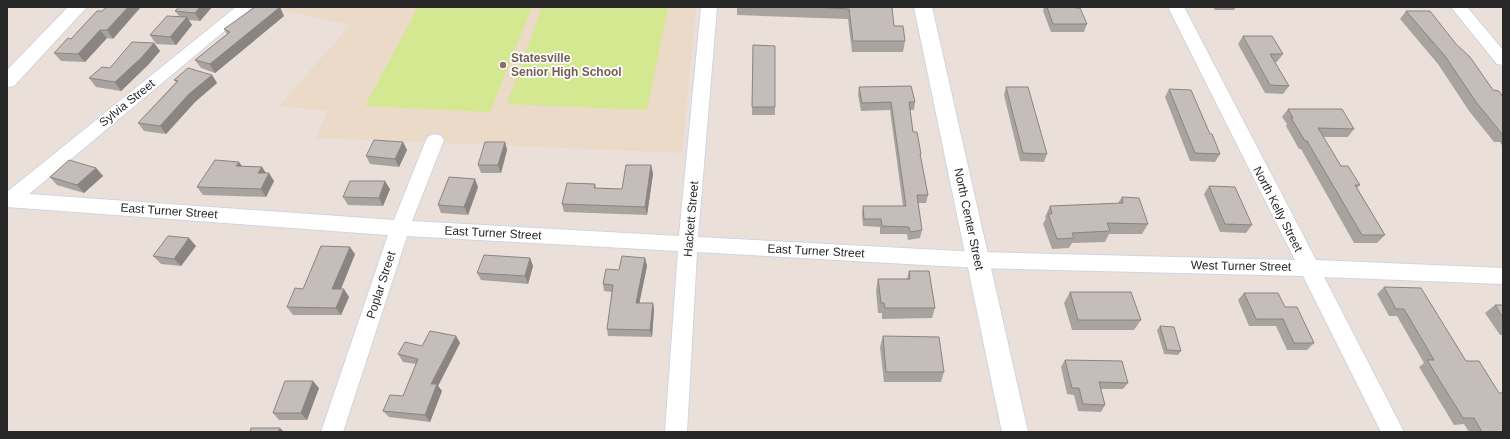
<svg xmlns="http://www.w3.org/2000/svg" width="1510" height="439" viewBox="0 0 1510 439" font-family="Arial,sans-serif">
<rect width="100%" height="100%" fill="#eae0d9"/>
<path fill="#ecdac8" d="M264 7H696L682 153 316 138 327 111 279 106 350 25Z"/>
<path fill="#d3e891" d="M418 7H532L490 112 365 106Z
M542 7H668L647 110 507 104Z"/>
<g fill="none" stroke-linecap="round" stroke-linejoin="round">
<g stroke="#cfd5e1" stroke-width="2">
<path id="minor" d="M236 7H253L29 194 394 220 426 140 429 136 435 134 441 136 444 140 412 221 679 236 701 7H717L698 237 978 252 1295 260 1168 7H1184L1316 260 1503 268V284L1324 277 1404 432H1381L1303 276 978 268 697 252 687 432H665L678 251 407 236 343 432H321L388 235 7 207V192Z
M1451 7H1467L1503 50V65L1497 64Z"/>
</g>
<g stroke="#cfd5e1" stroke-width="2">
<path id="tertiary" d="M68 7H87L14 86 7 87V70Z"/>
</g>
<g stroke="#cfd5e1" stroke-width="2">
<path id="secondary" d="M914 7H932L1028 432H1002Z"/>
</g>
<use href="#minor" fill="#fff" fill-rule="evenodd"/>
<use href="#tertiary" fill="#fff" fill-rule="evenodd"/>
<use href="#secondary" fill="#fff" fill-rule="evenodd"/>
</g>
<path fill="#a9a39f" d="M179 7H212L200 21 188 20 192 25 176 45 156 44 150 35 179 16 175 11Z
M737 7H892L894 26 905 41 903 52H852L848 19 737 15Z
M1044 7H1075L1087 24 1084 32H1051L1043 11Z
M1213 7H1236L1234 10H1215Z
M97 11 113 39 107 38 85 62 61 61 54 53 71 39Z
M1406 11 1493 90 1503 97V147L1500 142H1494L1469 111 1438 64 1400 19Z
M284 16 215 73 201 68 195 60 227 34 224 29Z
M1243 36 1283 54 1277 62H1275L1289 86 1283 94 1265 93 1238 44Z
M154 43 160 51 148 65 121 91 96 87 89 78 110 68Z
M753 45 775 46V115H752Z
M212 75 217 83 195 102 166 134 144 131 138 123 176 82 174 80Z
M859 87 915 102 914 110H910L913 132 921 154 920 158 928 195 926 203H918L922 230 920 238 908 240 907 234H880V227L863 226 862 214 863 206H903L890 110 861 111 858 95Z
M1006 87 1047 154 1044 162 1020 161 1004 95Z
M1169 89 1210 134 1220 154 1215 162 1190 161 1165 97Z
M1288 109 1354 129 1348 137H1323L1341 166 1360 185 1357 188 1385 235 1377 243H1354L1301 149H1299L1286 126 1287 124 1282 117Z
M403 142 407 150 399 167 370 164 366 156Z
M505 142 507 150 501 173H481L478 165Z
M651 165 653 174 647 215 564 212 562 204 595 184 596 188 622 189Z
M242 166 262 167 266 173 274 181 266 197 203 195 197 187Z
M96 168 103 176 84 193 57 185 50 177Z
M1209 186 1252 225 1246 233 1220 232 1204 194Z
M478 187 468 215 441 213 438 205Z
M390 189 383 206 348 205 343 197Z
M1122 197 1148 224 1142 234H1109L1105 242 1072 243 1069 248 1052 249 1043 224 1046 218 1045 217 1050 206 1118 203Z
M196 246 181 266 161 264 153 256Z
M355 254 341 289 349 297 341 315H293L287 307 303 289Z
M530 258 533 266 528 284 481 280 477 273Z
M645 258 647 266 639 303H653L654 310 652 337 608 336 607 329 612 292 604 291 603 284 619 270Z
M909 271 935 308 932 318 882 319V313H878L876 290 878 279H907Z
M1384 287 1421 288 1503 432H1469L1464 424 1454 425 1419 367 1424 363 1397 316H1389L1377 294Z
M1070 292 1141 320 1134 330H1072L1064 303Z
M1244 293 1285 307 1314 343 1307 350H1287L1276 326H1249L1238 300Z
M1495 305H1503V335H1500L1485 313Z
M1160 326 1181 351 1178 355 1164 354 1157 330Z
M456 336 460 343 438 386 442 391 430 422 389 417 383 411 403 396 416 364 403 362 398 354 422 346Z
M883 336 944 372 941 382H884L880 347Z
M1065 360 1128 383 1123 389H1101L1105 405 1101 412 1078 411 1074 395 1067 394 1061 367Z
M319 388 307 420H279L273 413Z"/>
<path fill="#8a8482" d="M128 7H141L113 39 107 30Z
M200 7H212L200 21 195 13Z
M280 7 284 16 215 73 210 64Z
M187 17 192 25 176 45 170 37Z
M100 30 107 38 85 62 78 54Z
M154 43 160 51 148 65 121 91 115 82Z
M212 75 217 83 195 102 166 134 160 126 189 94Z
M403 142 407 150 399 167 395 159Z
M505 142 507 150 501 173 498 165Z
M239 162 245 170 236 166Z
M651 165 653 174 647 215 645 207Z
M262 167 267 175 258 173Z
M96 168 103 176 84 193 77 185Z
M269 173 274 181 266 197 261 189Z
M475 179 478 187 468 215 464 207Z
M385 181 390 189 383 206 379 198Z
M189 238 196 246 181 266 174 259Z
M350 247 355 254 338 296 332 289Z
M530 258 533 266 528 284 525 276Z
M645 258 647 266 638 310 636 303Z
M344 289 349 297 341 315 336 308Z
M653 303 654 310 652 337 650 330Z
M456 336 460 343 438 386 442 391 430 422 425 415 431 384Z
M313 381 319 388 307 420 301 413Z
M280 428 284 432H278Z"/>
<path fill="#c5bdb9" stroke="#8a8482" d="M107 7H128L107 30H100L78 54 54 53 68 38 71 39 97 11H102Z
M179 7H200L195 13 175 11Z
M255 7H280L210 64 195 60 230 32 224 29Z
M813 7H892L894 26H903L905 41H853L849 9Z
M1047 7H1075L1076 8H1080L1087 24H1053Z
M1406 11H1430L1456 44 1470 57 1493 90 1499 91 1503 97V134H1502L1476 102 1445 56Z
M167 16 187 17 170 37 150 35Z
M1243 36H1272L1283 54H1270L1289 86 1270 85Z
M132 42 154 43 142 57 115 82 89 78 102 67 110 68Z
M753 45 775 46V107H752Z
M188 68 212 75 189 94 160 126 138 123 178 81 174 80Z
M911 86 915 102H909L913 132H917L921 154H920L928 195H917L922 230 910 232 909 227 882 226 881 219H864L863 206H906L891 102 862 103 859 87Z
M1006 87H1028L1047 154 1023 153Z
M1169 89 1191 90 1210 134H1212L1220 154 1195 153Z
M1288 109H1342L1354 129 1318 128 1341 166H1348L1360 185H1355L1385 235H1362L1307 141H1305L1291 118H1293Z
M374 140 403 142 395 159 366 156Z
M485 142H505L498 165H478Z
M69 160 96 168 77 185 50 177Z
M215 160 239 162 236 166 262 167 258 173H269L261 189 197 187Z
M626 165H651L645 207 562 204 567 183 595 184 594 188 622 189Z
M449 177 475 179 464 207 438 205Z
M350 181H385L379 198 343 197Z
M1209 186 1235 187 1252 225 1225 224Z
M1122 197 1139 198 1148 224 1107 223 1110 231 1072 233 1074 238 1057 239 1048 214H1052L1050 206 1123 203Z
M168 236 189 238 174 259 153 256Z
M321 246 350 247 332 289H344L336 308 287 307 295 288 303 289Z
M484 255 530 258 525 276 477 273Z
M622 256 645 258 636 303H653L650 330 607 329 613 285 603 284 606 269 619 270Z
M909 271H929L935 308H885L884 303H881L878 279H910Z
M1384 287 1421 288 1466 361H1479L1499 393H1503V432H1482L1474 418H1463L1427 360H1434L1404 309H1396Z
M1070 292H1131L1141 320H1078Z
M1244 293H1278L1285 307H1297L1314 343H1294L1283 319H1256Z
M1495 305H1503V318Z
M1160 326 1174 327 1181 351 1167 350Z
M430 331 456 336 431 384H437L425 415 383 411 390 395 403 396 418 359 398 354 405 342 422 346Z
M883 336 939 337 944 372H886Z
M1065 360 1122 361 1128 383 1099 382 1105 405 1083 404 1079 388H1072Z
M285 381H313L301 413H273Z
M251 428H280L278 432H250Z"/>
<circle fill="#8d6e63" stroke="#fff" stroke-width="1.5" cx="503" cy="65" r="4"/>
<g text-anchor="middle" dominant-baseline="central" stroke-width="3.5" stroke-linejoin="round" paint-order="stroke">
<g font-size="12" font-weight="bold" fill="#785e54" stroke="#fff" text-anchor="start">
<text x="511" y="58">Statesville<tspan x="511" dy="14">Senior High School</tspan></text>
</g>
<g font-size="12" fill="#282828" stroke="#fff">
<text transform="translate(127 103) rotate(-39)">Sylvia Street</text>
<text transform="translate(1278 209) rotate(63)">North Kelly Street</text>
<text transform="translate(169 211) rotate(4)">East Turner Street</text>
<text transform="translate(691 219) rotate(-85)">Hackett Street</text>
<text transform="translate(969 219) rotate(78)">North Center Street</text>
<text transform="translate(493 233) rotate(3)">East Turner Street</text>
<text transform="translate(816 251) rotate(3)">East Turner Street</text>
<text transform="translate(1241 266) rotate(1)">West Turner Street</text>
<text transform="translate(381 285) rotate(-72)">Poplar Street</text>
</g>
</g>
<rect width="1510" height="439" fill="none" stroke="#282828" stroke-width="16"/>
</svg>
